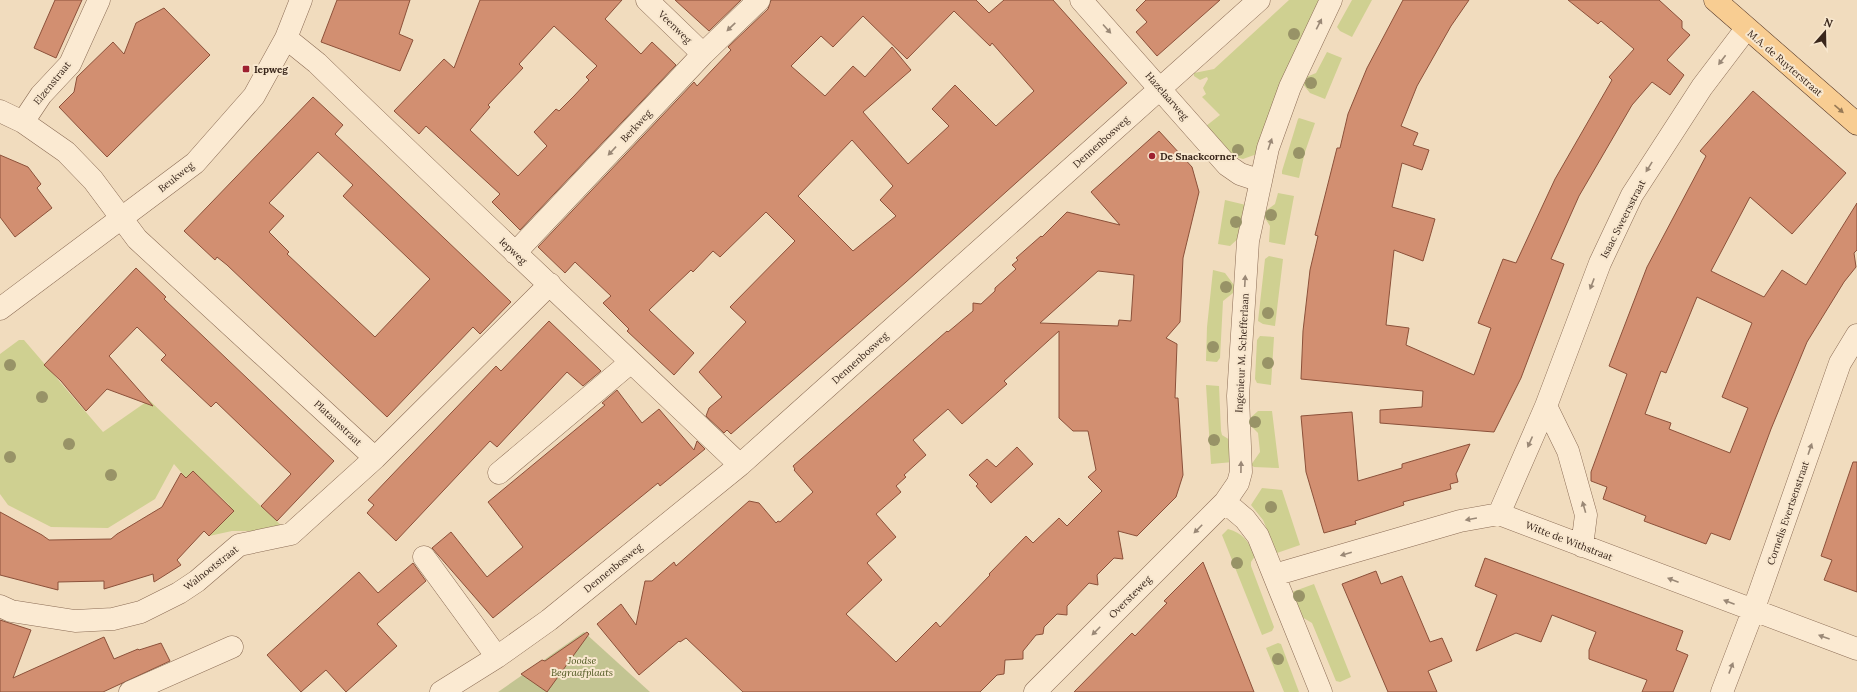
<svg xmlns="http://www.w3.org/2000/svg" width="1857" height="692" viewBox="0 0 1857 692" font-family="Lora,serif">
<rect width="100%" height="100%" fill="#f1dcbe"/>
<path fill="#cfd091" d="M1289 0H1321C1293 48 1276 102 1257 154L1243 159 1235 157 1206 126 1220 115 1202 97 1206 94 1203 88 1208 79 1207 77 1200 80 1194 76V73L1214 69Z
M1352 0H1372L1352 37 1340 31 1337 27Z
M1327 52 1342 58 1325 99 1310 93 1302 83 1304 78 1316 73Z
M1299 118 1315 123 1305 152 1299 178 1282 174V171L1298 119Z
M1278 193 1294 196 1285 245 1269 242 1270 226 1263 215 1264 212 1275 204Z
M1225 200 1246 205 1241 236 1230 246 1218 244Z
M1269 256 1283 259 1275 326 1263 324 1258 321 1265 259Z
M1213 270 1225 273 1234 285 1233 293 1223 301 1220 358 1217 362 1206 361 1207 327Z
M1260 336 1274 337 1271 385 1257 383 1255 379 1257 340Z
M19 340H24L103 432 149 400 284 528 272 531H232L209 536 229 516 224 511 229 505 193 471 186 478 174 464 155 499 108 528 51 527 8 505 0 494V354Z
M1206 385 1219 386 1221 431 1222 435 1230 440 1233 462 1211 464Z
M1258 411H1272L1279 468 1254 467 1251 465 1260 452 1258 433 1250 425 1248 420Z
M1262 488 1282 490 1300 545 1277 553 1263 520 1251 505Z
M1228 529C1243 533 1249 542 1255 556L1251 562V566L1274 627 1272 631 1262 635 1222 535Z
M1314 584 1351 677 1340 682 1336 681 1312 623 1302 617 1292 592Z
M1278 643 1281 644 1299 692H1284L1266 648Z"/>
<path fill="#c3c492" d="M584 632 650 692H498Z"/>
<path fill="#d28f71" stroke="#8c513a" fill-rule="evenodd" d="M55 0H82L56 58 34 48Z
M337 0H410L399 34 413 40 400 71 321 42Z
M480 0H622L605 19 641 54 652 42 676 65 520 230 492 202 500 194 426 126 419 134 394 111 444 59 454 68ZM554 26 597 66 586 77 589 80 574 96 559 111 556 109 534 132 547 146 518 176 470 130 490 107 488 105 523 68 519 64Z
M675 0H741L709 31Z
M771 0H976L989 13 1004 0H1053L1127 83 906 282 731 434 727 430 724 433 706 416 709 408 722 397 699 372 746 322 730 307 795 241 766 212 720 257 713 251 693 272 691 270 649 310 694 353 674 375 627 331 629 329 603 303 611 296 575 262 565 273 538 247 694 82 697 86 731 50 728 47 768 9ZM954 11 990 46 992 43 1034 91 996 126 955 85 932 109 949 126 908 164 863 112 911 70 892 47 865 77 853 66 825 96 791 66 821 36 833 47 863 16 907 59ZM852 140 893 186 880 200 896 216 853 251 798 196Z
M1146 0H1220L1157 56 1136 32 1147 22 1136 10Z
M1403 0H1469L1451 26 1417 86 1401 126 1418 133 1413 145 1429 150 1422 170 1402 163 1392 207 1435 219 1423 261 1394 250 1386 325 1409 328 1406 345 1474 375 1491 328 1478 323 1503 259 1516 263 1555 179 1612 80 1609 77 1634 49 1601 21 1598 24 1568 0H1659L1682 21V28L1690 35 1667 60 1684 75 1670 95 1652 82 1632 105 1579 196 1551 259 1564 264 1521 378 1494 432 1380 423V410L1422 407 1423 391 1301 379 1303 331 1310 270 1318 236 1315 235 1337 148H1340L1348 114 1367 68Z
M164 8 210 55 107 157 59 107 74 92 77 77 113 42 124 54 136 23Z
M1753 91 1846 173 1792 234 1750 197 1711 271 1764 297 1782 270 1806 285 1857 203V250L1854 253 1856 267 1844 282 1807 342 1771 429 1730 540 1711 533 1706 544 1644 521 1646 516 1603 499 1607 487 1591 481V472L1627 374 1609 366 1647 267 1706 156 1700 151ZM1697 297 1752 323 1722 397 1748 408 1730 453 1669 429 1671 423 1645 414 1661 371 1666 373Z
M313 97 343 125 335 134 511 302 480 334 473 327 387 417 227 265 217 257 215 260 184 231ZM318 152 353 185 343 196 430 279 375 337 287 254 289 252 269 232 284 216 269 203Z
M1159 131 1192 167 1199 192 1183 258 1180 322 1166 338 1177 344 1175 398H1178L1183 475 1176 497 1137 536 1118 531 1123 559 1114 558 1097 575 1098 585 1089 583 1067 606V615L1057 614 1044 627 1043 634 1036 635 1023 651V659L1005 660 1004 674 997 675 980 692H743L686 638 680 642 679 641 639 675 597 624 621 604 636 625 645 581H652L674 562 676 566 749 501 759 503 776 523 778 521 780 522 813 492 794 470 795 469 793 466 947 331 948 332 973 311V303L981 304 995 291V288L1016 269 1012 265 1018 260 1016 258 1041 236 1042 237 1067 212 1120 225 1091 192ZM1098 271 1134 275 1131 321 1119 320 1118 326 1040 323ZM1059 331V418L1073 431H1088L1096 470 1088 477 1102 491 1067 526 1059 518 1033 543 1026 536 989 574 990 575 940 627 936 622 896 662 846 614 882 580 867 563 896 537 876 514 901 492 896 486 906 477 904 475 926 455 913 440 948 409 962 424 1007 384 1004 381Z
M0 155 28 167 41 184 37 188 52 208 15 237 0 217Z
M136 268 166 297 164 299 334 461 277 521 261 506 291 474 216 402 211 407 161 360 166 355 137 327 109 356 153 406 107 389 86 411 61 381 44 365Z
M549 321 601 371 583 386 567 372 497 447 490 441 396 541 367 513 374 505 368 500 496 366 501 371Z
M617 390 642 423 659 409 694 450 697 441 705 449 660 486 658 483 493 618 432 548 451 532 487 577 523 547 488 502 592 416 605 405 602 403Z
M1352 412 1358 481 1402 468V464L1470 444 1456 474 1458 482 1450 484 1451 489 1403 502 1404 505 1355 521 1356 524 1324 533 1306 472 1301 416Z
M1017 447 1033 464 991 503 976 486 978 484 969 475 987 459 996 467Z
M1853 462H1857V592L1824 580 1832 560 1821 556Z
M193 471 234 511 209 536 204 531 177 560 181 565 154 582 153 574 104 589V581L58 582V590L0 575V512L42 535 49 540 111 539 117 534 162 507 181 473 186 478Z
M1485 558 1683 631 1676 650 1688 655 1673 692H1642L1647 680 1589 659V650L1596 632 1552 615 1541 642 1516 633 1476 651 1497 595 1475 586Z
M1203 562 1254 692H1074L1132 633 1135 636 1167 603 1164 601Z
M413 563 426 581 377 624 397 646 346 692 326 670 301 692 267 655 359 572 378 593Z
M1376 571 1381 584 1402 576 1430 642 1442 638 1452 661 1428 671 1437 692H1388L1342 584Z
M0 620 31 630 13 678 104 637 114 659 138 649 139 650 161 643 170 661 103 692H0Z
M587 632 589 634 547 692 521 674 542 660 545 661Z"/>
<g fill="none" stroke-linecap="round" stroke-linejoin="round">
<g stroke="#8b6c55" stroke-width="23">
<path id="minor" d="M647 0 703 54
M1081 0 1227 165 1240 174 1261 181
M286 38 317 63C457 199 599 331 740 465
M0 111 23 122 66 152 93 180 137 239 375 458
M23 122 41 95 70 64 99 0
M515 253 703 54 759 0
M0 309 195 163 254 96 286 38 301 0
M1546 406 1568 451 1586 515 1582 546
M499 473 631 362
M1225 502 1245 519 1258 536 1321 692
M1499 514 1546 406 1600 263 1632 195 1702 87 1746 29
M424 557 497 657
M1274 575 1460 521 1499 514 1857 649
M0 606 11 611 75 621 113 619 141 612 179 593 197 581 239 545 291 534 375 458 550 284
M130 692 232 647
M441 692 497 657 549 620 740 465 1259 0
M1035 692 1225 502 1238 483 1241 472 1238 396 1248 241 1268 148 1290 87 1331 0
M1722 692 1753 611 1840 363 1857 335"/>
</g>
<g stroke="#583a2a" stroke-width="23">
<path id="major" d="M1715 0 1857 124"/>
</g>
<use href="#minor" stroke="#fbead2" stroke-width="22"/>
<use href="#major" stroke="#f8cd92" stroke-width="22"/>
</g>
<g fill="#989367">
<circle cx="1294" cy="34" r="6"/>
<circle cx="1311" cy="83" r="6"/>
<circle cx="1238" cy="150" r="6"/>
<circle cx="1299" cy="153" r="6"/>
<circle cx="1271" cy="215" r="6"/>
<circle cx="1236" cy="222" r="6"/>
<circle cx="1226" cy="287" r="6"/>
<circle cx="1268" cy="313" r="6"/>
<circle cx="1213" cy="347" r="6"/>
<circle cx="1268" cy="363" r="6"/>
<circle cx="10" cy="365" r="6"/>
<circle cx="42" cy="397" r="6"/>
<circle cx="1255" cy="422" r="6"/>
<circle cx="1214" cy="440" r="6"/>
<circle cx="69" cy="444" r="6"/>
<circle cx="10" cy="457" r="6"/>
<circle cx="111" cy="475" r="6"/>
<circle cx="1271" cy="507" r="6"/>
<circle cx="1237" cy="563" r="6"/>
<circle cx="1299" cy="596" r="6"/>
<circle cx="1278" cy="659" r="6"/>
</g>
<defs><path id="oneway-solid" d="M-6-.8H1V-3.2L6.5 0L1 3.2V.8H-6Z"/></defs>
<g fill="#9a8876">
<use href="#oneway-solid" transform="translate(1319 24) rotate(-63)"/>
<use href="#oneway-solid" transform="translate(731 27) rotate(136)"/>
<use href="#oneway-solid" transform="translate(1107 29) rotate(48)"/>
<use href="#oneway-solid" transform="translate(1722 60) rotate(127)"/>
<use href="#oneway-solid" transform="translate(1270 144) rotate(-71)"/>
<use href="#oneway-solid" transform="translate(612 151) rotate(133)"/>
<use href="#oneway-solid" transform="translate(1649 167) rotate(122)"/>
<use href="#oneway-solid" transform="translate(1245 281) rotate(-87)"/>
<use href="#oneway-solid" transform="translate(1592 284) rotate(111)"/>
<use href="#oneway-solid" transform="translate(1530 442) rotate(114)"/>
<use href="#oneway-solid" transform="translate(1810 449) rotate(-71)"/>
<use href="#oneway-solid" transform="translate(1241 467) rotate(-89)"/>
<use href="#oneway-solid" transform="translate(1584 507) rotate(-106)"/>
<use href="#oneway-solid" transform="translate(1471 519) rotate(170)"/>
<use href="#oneway-solid" transform="translate(1198 529) rotate(135)"/>
<use href="#oneway-solid" transform="translate(1346 554) rotate(164)"/>
<use href="#oneway-solid" transform="translate(1673 580) rotate(-159)"/>
<use href="#oneway-solid" transform="translate(1729 602) rotate(-159)"/>
<use href="#oneway-solid" transform="translate(1096 631) rotate(135)"/>
<use href="#oneway-solid" transform="translate(1824 637) rotate(-160)"/>
<use href="#oneway-solid" transform="translate(1731 668) rotate(-69)"/>
</g>
<use fill="#987a56" href="#oneway-solid" transform="translate(1839 109) rotate(41)"/>
<g fill="#9e2130" stroke="#f8e7ce" stroke-width="1.5">
<rect x="242" y="65" width="8" height="8" rx="2"/>
<circle cx="1152" cy="156" r="4"/>
</g>
<g text-anchor="middle" dominant-baseline="central" stroke-width="4" stroke-linejoin="round" paint-order="stroke">
<g font-size="10" fill="#39261b" stroke="#f8e7ce">
<text transform="translate(675 27) rotate(44)">Veenweg</text>
<text transform="translate(1785 63) rotate(41)">M.A. de Ruyterstraat</text>
<text transform="translate(52 83) rotate(-51)">Elzenstraat</text>
<text transform="translate(1167 96) rotate(49)">Hazelaarweg</text>
<text transform="translate(636 126) rotate(-47)">Berkweg</text>
<text transform="translate(1101 142) rotate(-42)">Dennenbosweg</text>
<text transform="translate(176 177) rotate(-38)">Beukweg</text>
<text transform="translate(1623 219) rotate(-63)">Isaac Sweersstraat</text>
<text transform="translate(513 251) rotate(43)">Iepweg</text>
<text transform="translate(1242 353) rotate(-87)">Ingenieur M. Schefferlaan</text>
<text transform="translate(860 358) rotate(-42)">Dennenbosweg</text>
<text transform="translate(338 423) rotate(43)">Plataanstraat</text>
<text transform="translate(1788 513) rotate(-71)">Cornelis Evertsenstraat</text>
<text transform="translate(1569 541) rotate(21)">Witte de Withstraat</text>
<text transform="translate(211 568) rotate(-38)">Walnootstraat</text>
<text transform="translate(613 568) rotate(-39)">Dennenbosweg</text>
<text transform="translate(1130 597) rotate(-45)">Oversteweg</text>
</g>
<g font-size="10" font-weight="bold" fill="#39261b" stroke="#f8e7ce" text-anchor="start">
<text x="254" y="69">Iepweg</text>
<text x="1160" y="156">De Snackcorner</text>
</g>
<g font-size="10" font-style="italic" fill="#4f5720" stroke="#f8e7ce">
<text x="582" y="660">Joodse<tspan x="582" dy="12">Begraafplaats</tspan></text>
</g>
</g>
<g transform="translate(1825 32) rotate(20)" stroke="#f8e7ce" stroke-width="3" paint-order="stroke">
<path d="M0-3L7 15L0 10L-7 15Z" fill="#39261b"/>
<text y="-6" font-size="11" font-weight="bold" text-anchor="middle" fill="#39261b">N</text>
</g>
</svg>
